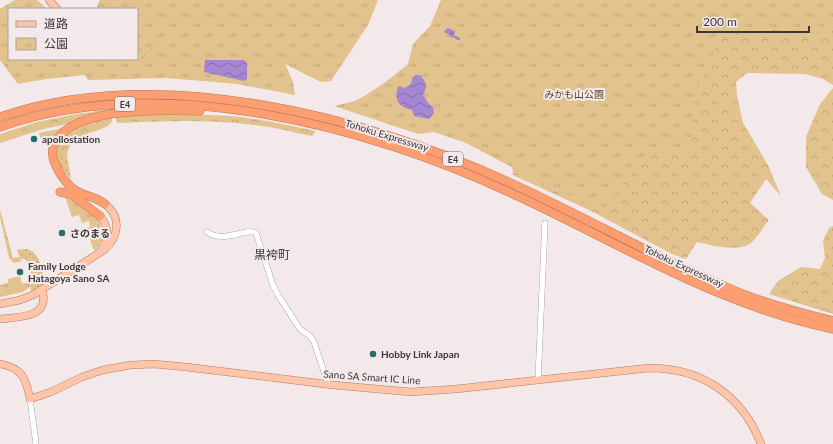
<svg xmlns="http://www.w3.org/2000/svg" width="833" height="444" viewBox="0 0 833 444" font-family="Lato,'Noto Sans JP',sans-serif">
<defs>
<pattern id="grass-dots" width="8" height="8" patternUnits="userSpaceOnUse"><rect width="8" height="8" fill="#e2c28d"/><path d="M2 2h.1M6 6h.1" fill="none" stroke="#c3a77a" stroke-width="1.8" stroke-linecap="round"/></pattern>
<pattern id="forest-crowns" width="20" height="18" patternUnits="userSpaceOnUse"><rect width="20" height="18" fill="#e2c28d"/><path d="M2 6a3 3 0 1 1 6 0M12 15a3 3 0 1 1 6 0" fill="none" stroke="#c3a77a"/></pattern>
<pattern id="park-tufts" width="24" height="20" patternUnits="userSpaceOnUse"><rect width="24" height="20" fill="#e2c28d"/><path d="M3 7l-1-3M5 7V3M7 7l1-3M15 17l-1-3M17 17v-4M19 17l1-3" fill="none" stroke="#c3a77a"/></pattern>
<pattern id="garden-furrows" width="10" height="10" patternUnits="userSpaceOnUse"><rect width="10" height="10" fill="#e2c28d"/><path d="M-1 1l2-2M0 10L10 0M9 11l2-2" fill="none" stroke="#c3a77a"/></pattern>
<pattern id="water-waves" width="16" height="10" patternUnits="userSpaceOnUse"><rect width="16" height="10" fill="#a586d2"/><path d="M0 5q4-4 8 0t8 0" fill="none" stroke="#886fab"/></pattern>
</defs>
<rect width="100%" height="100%" fill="#f4e9ea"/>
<path fill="url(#grass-dots)" d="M132 109 77 122 76 114 94 112V111Z
M55 155H67L71 179 58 164Z
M27 249C38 252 40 263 43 273L39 275 43 287 30 291 32 277 26 260 20 258 17 250Z"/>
<path fill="url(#forest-crowns)" d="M833 0V85L823 79 805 74 747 73 736 82 737 95 743 123 768 165 781 196 766 179 750 203 769 220C763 227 758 237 751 243 737 253 712 245 697 242L686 259 672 254 589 210 513 175 512 165 452 52Z
M833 88V200L822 194 806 167V137L820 104Z
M76 114 77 122 43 129 0 143V134L37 122Z
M152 114C182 115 211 114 241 117 266 120 291 126 316 131L312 136C293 132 273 127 254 125 209 119 163 121 118 123L115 118H112V121C105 135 70 129 67 155H55V149L66 132 95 119 126 115Z
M68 127 59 134 41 140 39 133Z
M0 210 13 258 19 257 22 261 14 263 9 258 0 217Z
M833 226V314L769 294 778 281 801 267 820 269 825 258 823 241 829 228Z"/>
<path fill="url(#park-tufts)" d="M15 0H37L47 9H9V59H137V9H96L100 0H378L368 25 331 81 321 82 285 64 293 82 295 95 237 84 166 78 88 80 85 75 47 79 18 84 0 60V9Z
M441 0H833V30L804 33 774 27 719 39 696 95 690 152 646 154 604 210 542 183 466 143 434 132 418 134 334 106 355 101 366 95 387 81 408 64 413 44 430 26Z
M64 194C73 198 95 212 99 221 101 227 101 234 102 240L95 251 92 246 87 228 90 227 89 221 82 223 79 215 72 217Z
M20 276 22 284 29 282 31 286 23 292 0 297V285L8 283V279Z"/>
<path fill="url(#garden-furrows)" d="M143 47 141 50V53L146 56 150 52 147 47H154L156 48C156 57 150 61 142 60L137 57V48Z"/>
<path fill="url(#water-waves)" d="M448 28 455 31 454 35 460 38V40H457L453 37 451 38 450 35 444 32 445 30Z
M205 60H244L247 63V79L244 81 204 72Z
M416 75H420C427 84 428 85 423 95L429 104 433 107 434 113 429 119 414 116 412 110C400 107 393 101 398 87L400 86 403 88C409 86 412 85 412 78Z"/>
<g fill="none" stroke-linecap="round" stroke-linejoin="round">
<g stroke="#897f80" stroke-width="6">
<path id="minor" d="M207 232C225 244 246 227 256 233L273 285 278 295 300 329 310 336 314 342 328 384
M538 380 545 223
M30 399 36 444"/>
</g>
<g stroke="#b97a5d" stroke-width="8">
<path id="major" d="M49 0 57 9
M100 216C109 227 110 239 101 250
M0 304 20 300 33 295 104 250C119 237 122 217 105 204
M0 319C19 317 51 318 42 290
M0 364C22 368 26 378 30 399L51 392 82 377 103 370 131 365 154 364 186 367 333 385 411 392 456 389 649 368C702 368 742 395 761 444"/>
</g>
<g stroke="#b97a5d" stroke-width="9">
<path id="highway" d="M0 117C159 62 369 117 517 186 587 218 653 256 724 286 759 302 796 312 833 321
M0 127C158 71 367 125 513 194 620 243 716 305 833 329
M60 192 71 194 100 216
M105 204C95 196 82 196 72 188 63 180 50 161 53 148 66 105 164 110 200 111"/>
</g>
<use href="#minor" stroke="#fff" stroke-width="5.5"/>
<use href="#major" stroke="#fec5aa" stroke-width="7"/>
<use href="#highway" stroke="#fd9e71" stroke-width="8"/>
</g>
<g fill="#216d70" stroke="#f4e9ea" stroke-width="1.5">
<circle cx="34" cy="139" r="4"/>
<circle cx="62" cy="233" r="4"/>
<circle cx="20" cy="272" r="4"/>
<circle cx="373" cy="354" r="4"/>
</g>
<g text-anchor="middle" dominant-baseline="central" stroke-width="4" stroke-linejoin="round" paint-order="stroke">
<g fill="#f4e9ea" stroke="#736d6d" stroke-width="1">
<rect x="115" y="97" width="20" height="14" rx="3"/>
<rect x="443" y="152" width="20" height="14" rx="3"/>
</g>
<g font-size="9" font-weight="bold" fill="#3c3838">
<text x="125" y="104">E4</text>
<text x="453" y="159">E4</text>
</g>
<g font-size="10" fill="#594522" stroke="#f4e9ea">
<text x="574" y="94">みかも山公園</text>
</g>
<g font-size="10" fill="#3c3838" stroke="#f4e9ea">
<text transform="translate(387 135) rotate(17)">Tohoku Expressway</text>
<text transform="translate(684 266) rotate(25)">Tohoku Expressway</text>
<text transform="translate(372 377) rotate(4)">Sano SA Smart IC Line</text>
</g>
<g font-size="10" font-weight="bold" fill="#3c3838" stroke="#f4e9ea" text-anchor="start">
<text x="42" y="139">apollostation</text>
<text x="70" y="233">さのまる</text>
<text x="28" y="266">Family Lodge<tspan x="28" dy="12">Hatagoya Sano SA</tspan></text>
<text x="381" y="354">Hobby Link Japan</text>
</g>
<g font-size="12" fill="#3c3838" stroke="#f4e9ea">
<text x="272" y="254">黒袴町</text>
</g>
</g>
<rect x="8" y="8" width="130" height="52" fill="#f4e9ea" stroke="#aaa2a3"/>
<rect x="16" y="21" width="20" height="6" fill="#fec5aa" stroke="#aaa2a3"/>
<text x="44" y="28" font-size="12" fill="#3c3838">道路</text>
<rect x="16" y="38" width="20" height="12" fill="url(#park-tufts)" stroke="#aaa2a3"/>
<text x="44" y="48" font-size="12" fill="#3c3838">公園</text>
<path d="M697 26v6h112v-6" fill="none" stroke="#3c3838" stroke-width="2"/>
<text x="703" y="26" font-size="12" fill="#3c3838" stroke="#f4e9ea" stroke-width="3" paint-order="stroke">200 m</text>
</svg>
